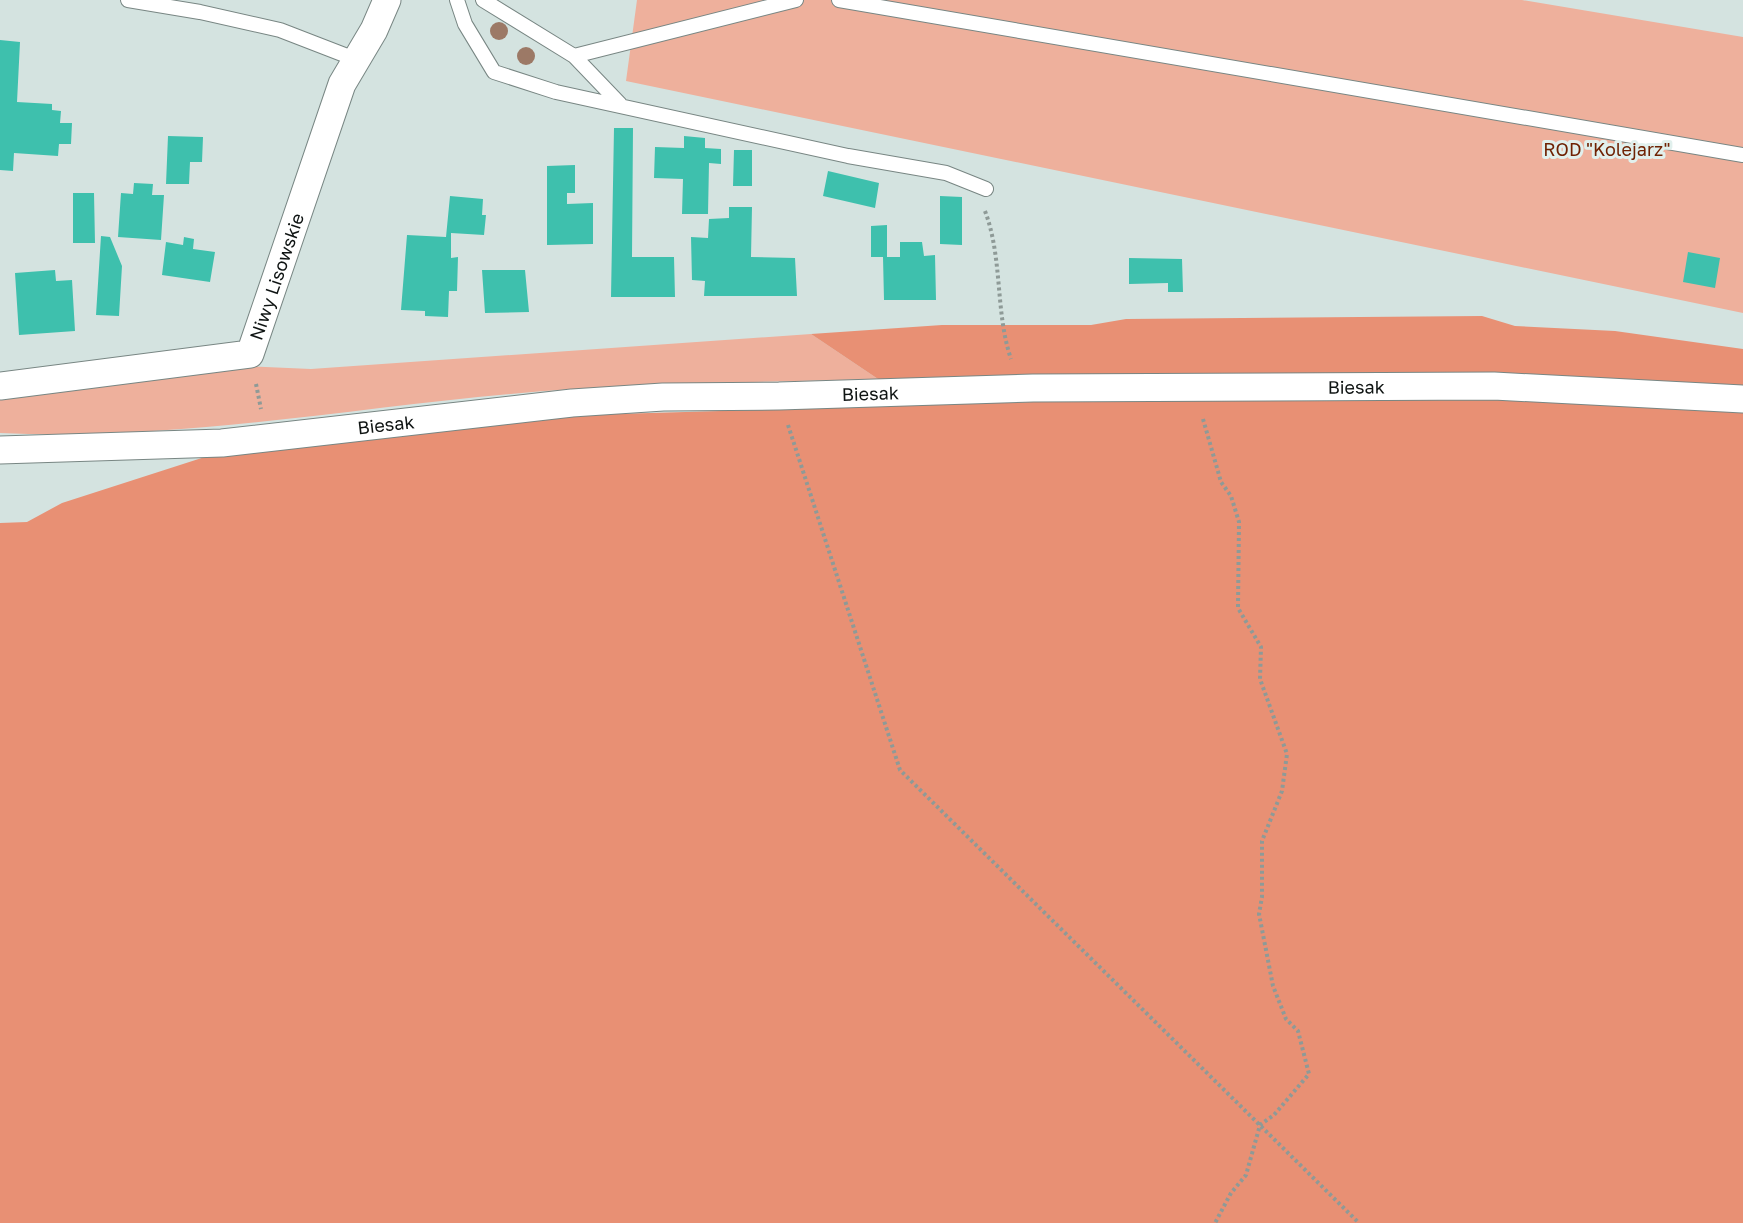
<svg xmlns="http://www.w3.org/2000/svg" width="1743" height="1223" viewBox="0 0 1743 1223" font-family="'Golos Text',sans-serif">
<rect width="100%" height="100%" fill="#d4e3e0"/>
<path fill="#eeb09c" d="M637 0H1522L1743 37V313L626 81Z
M811 334 878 379C777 382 675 382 574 389 382 401 193 442 0 433V397L241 366 311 369Z"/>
<path fill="#e89074" d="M1482 316 1515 326 1615 331 1743 349V389L1214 377 878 379 811 334 942 325H1091L1126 319Z
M1493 396 1743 411V1223H0V523L27 522 62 503 211 455 580 415 1133 399Z"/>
<path fill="#3ec0ad" d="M0 40 20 42 17 102 52 104V110L61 111 60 123H72L71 144H59L58 156 14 153 13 171 0 170Z
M614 128H633L632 257H674L675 297H611Z
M168 136 203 137 202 162H190L189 184H166Z
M684 136 705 138V148L721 149V164L709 163 708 214H682L683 179 654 178 655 147 684 148Z
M734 150H752V186H733Z
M575 165V193H567V204L593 203V244L547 245V166Z
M828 171 879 183 875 208 823 196Z
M134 183 153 184 152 195H164L161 240 118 237 121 193 133 194Z
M73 193H94L95 243H73Z
M450 196 483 199 482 215H486L484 235 451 233V258L458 257 457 291H449L448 317 425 316V311L401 310 407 235 446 237Z
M940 196 962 197V245L940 244Z
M729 207H752L751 257 795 258 797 296H704L705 281 692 280 691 237 708 238 709 219 729 218Z
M887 225V257H900V242H922L924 256 935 255 936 300H884L883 257H871V226Z
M101 236 110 237 122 266 119 316 96 315Z
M184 237 194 239 193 249 215 252 210 282 162 275 166 242 183 245Z
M1688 252 1720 258 1715 288 1683 282Z
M1129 258 1182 259 1183 292H1168V283L1129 284Z
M55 270 56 281 72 280 75 331 19 335 15 273Z
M482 270H525L529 312 485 313Z"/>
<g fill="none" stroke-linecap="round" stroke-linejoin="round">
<g stroke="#788683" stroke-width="16">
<path id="lane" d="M128 0 200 12 280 30 355 59
M457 0 465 24 494 72 556 92 848 156 946 173 986 189
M483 0 574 56 620 104
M839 0 1743 155
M574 56 796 0"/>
</g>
<g stroke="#788683" stroke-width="29">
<g id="street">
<path id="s1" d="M0 386 250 354 342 84 374 30 387 0"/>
<path id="s2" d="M0 450 222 443 572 403 663 397 779 396 1033 388 1494 386 1743 399"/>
</g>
</g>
<path stroke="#8e9a97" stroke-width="4" stroke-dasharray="3 3" stroke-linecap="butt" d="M985 211C1003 259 995 312 1011 359
M256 384 261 409
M1203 419 1221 482 1231 496 1239 522 1238 608 1261 647 1260 679 1287 754 1282 791 1262 841V897L1259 914 1273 986 1286 1019 1298 1031 1309 1074 1274 1115 1260 1125 1246 1175 1231 1193 1215 1223
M788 425 900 770 1359 1223"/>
<use href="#lane" stroke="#fff" stroke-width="14"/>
<use href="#street" stroke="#fff" stroke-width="27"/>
</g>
<g fill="#9c7966">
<circle cx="499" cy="31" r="9"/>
<circle cx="526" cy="56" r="9"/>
</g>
<g text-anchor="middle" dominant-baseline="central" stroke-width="6" stroke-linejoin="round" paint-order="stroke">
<g font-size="18" fill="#6f2203" stroke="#e1f0ed">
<text x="1607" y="149">ROD "Kolejarz"</text>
</g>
<g font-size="18" fill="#0f1413" stroke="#e1f0ed">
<text stroke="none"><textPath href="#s1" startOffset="334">Niwy Lisowskie</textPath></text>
<text stroke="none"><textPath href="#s2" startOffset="1359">Biesak</textPath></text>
<text stroke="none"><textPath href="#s2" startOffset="873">Biesak</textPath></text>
<text stroke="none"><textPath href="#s2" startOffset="387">Biesak</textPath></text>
</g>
</g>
</svg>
